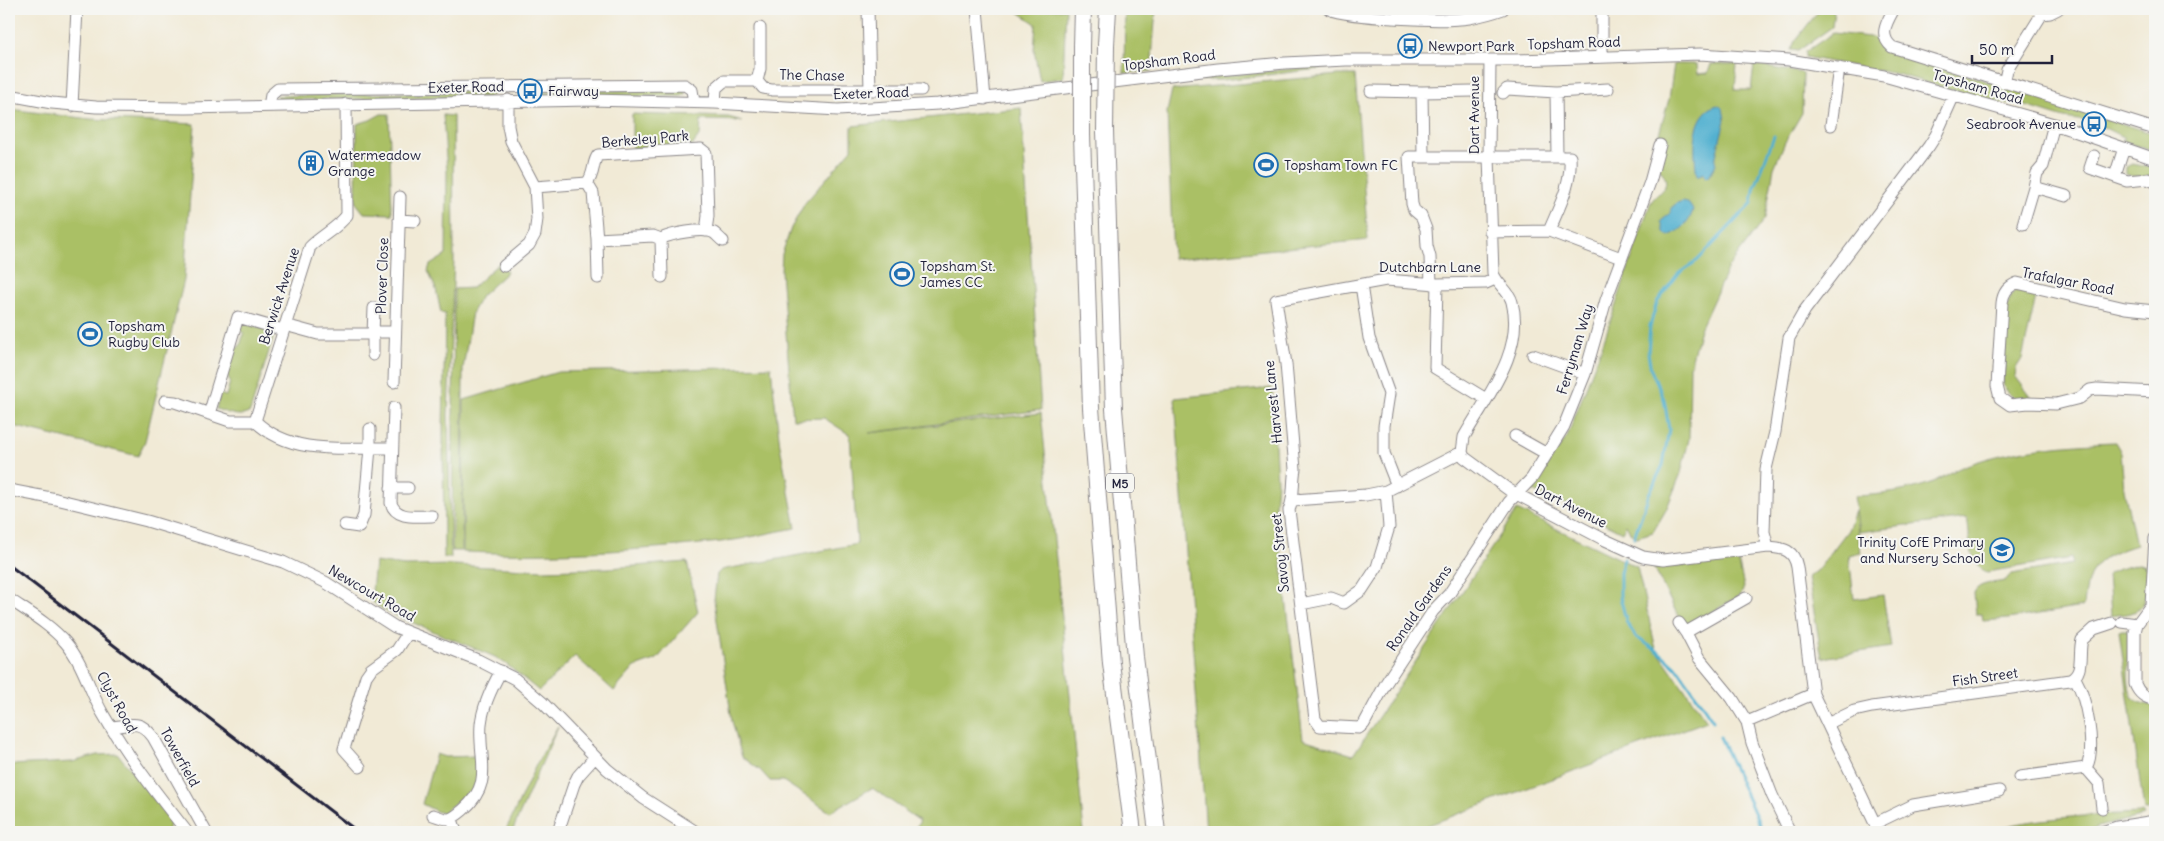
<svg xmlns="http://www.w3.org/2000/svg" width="2164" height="841" viewBox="0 0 2164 841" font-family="Delius,sans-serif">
<rect width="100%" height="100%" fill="#f6f6f2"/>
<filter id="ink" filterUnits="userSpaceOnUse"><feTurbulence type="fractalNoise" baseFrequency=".02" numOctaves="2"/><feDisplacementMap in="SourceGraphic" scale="10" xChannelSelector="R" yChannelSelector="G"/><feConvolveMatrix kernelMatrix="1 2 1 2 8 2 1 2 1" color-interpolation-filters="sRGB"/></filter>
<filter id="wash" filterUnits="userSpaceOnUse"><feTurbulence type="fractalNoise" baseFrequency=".0096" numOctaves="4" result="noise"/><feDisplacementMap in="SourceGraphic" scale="20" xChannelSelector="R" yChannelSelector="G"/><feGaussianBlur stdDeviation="1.12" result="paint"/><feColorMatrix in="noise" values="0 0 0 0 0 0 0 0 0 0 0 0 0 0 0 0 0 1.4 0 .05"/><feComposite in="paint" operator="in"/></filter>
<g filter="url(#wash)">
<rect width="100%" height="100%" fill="#f1ead6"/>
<path fill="#aac065" stroke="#667150" d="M1014 9H1066L1063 78 1040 81 1034 50 1036 24Z
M1125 9H1156L1151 71 1124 73Z
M1820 9H1834L1832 27 1798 51 1791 50 1795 41Z
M1833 33 1879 38 1884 48 1894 52 2155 134V152L2123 141V137L2093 122 2064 118 2010 101 2008 104 1962 93 1897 74 1805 57V52Z
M1674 64H1697L1698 74 1708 73 1711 64H1737L1735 90H1751L1754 65 1803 73 1802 113 1785 142 1774 168 1765 218 1728 268 1700 329 1690 366 1689 439 1681 473 1666 510 1653 532 1637 537 1631 534 1626 524 1622 532 1572 507 1530 490 1567 437 1602 346 1650 204C1659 188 1675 188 1659 168L1665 143 1657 141 1669 99Z
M1328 65V68L1222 80H1201L1200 78Z
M1338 75H1355L1368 240 1173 259 1167 112 1172 90Z
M684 90 686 94 681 96 536 97 533 91Z
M498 91 489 97H481L280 100 276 96Z
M1021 108 1041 410 869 433 1041 413 1084 832H913L920 821 872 788 830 812 783 781H770L760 770 742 757 732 721 714 600 717 574 721 570 857 544 850 435 824 418 793 419 781 271 782 254 791 228 805 203 852 149V126Z
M9 109 90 119 195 124 184 280 145 441 138 456 9 425Z
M381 114H389L392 214 364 213 356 203 357 124 370 120Z
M632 114 728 117 742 121 701 120 700 135 692 146 632 148Z
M443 115 453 116 454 259 448 415 451 558H444L443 434 445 314 441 313 436 289 428 271 430 265 446 255 447 172Z
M2132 164 2155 168V177L2131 176 2126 174V167Z
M500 262 507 272 481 296 472 312 463 369 462 551H452L454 289 472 288Z
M2017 290 2037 292 2022 359 2016 368 2015 376 2031 397C2017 398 2007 399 2003 383 2003 374 2005 365 2005 356 2006 341 2002 297 2017 290Z
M240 322 275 332 250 412C240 419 226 412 216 409L220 394 226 396 230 382 227 374 235 349 240 346 244 333 238 330Z
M771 367 780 446 796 528C771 532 746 539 721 542 635 551 549 556 463 552L464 400 558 372Z
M1272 388 1277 482 1275 507 1303 739 1353 755 1517 510 1637 567 1656 649 1707 721 1410 832H1206L1175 398Z
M2115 442 2121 452 2124 489 2136 545C2098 557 2088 565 2084 605L2082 607 2008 619 1983 621 1982 614H1976L1974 593C1978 582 1996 583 2006 581L2008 577 2012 574 2073 564 2071 558 1987 572C1967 564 1971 537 1967 518L1859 532 1854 496C1880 495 1908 492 1933 482 1944 477 1955 469 1967 465 2014 448 2066 444 2115 442Z
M1855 511 1861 553 1849 556 1854 599 1883 595 1891 647 1822 658 1808 577 1817 571 1848 530Z
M1738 560 1744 587 1741 595 1686 627 1678 616 1654 568Z
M375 562 405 566 454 565 543 570 609 568 687 562 698 612 657 659 635 667 614 691 575 656 539 691 506 664 495 657 387 612 371 601Z
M2138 564 2146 565C2147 579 2150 605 2134 612 2128 615 2119 614 2111 616L2108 574 2119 569Z
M2121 630H2127L2129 634C2129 649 2125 687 2133 697 2139 704 2147 705 2155 705V810L2144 811 2119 631Z
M558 726 512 832H505L536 765Z
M118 754 171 821 168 832H9V765L72 762 98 755Z
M436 754 445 757 476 756 478 759V780L468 797 465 795 446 810 447 813 438 812 422 804Z
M2142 813 2144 816 2098 827 2088 832H1993C2012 818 2114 814 2142 813Z"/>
<path fill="#52b1d0" stroke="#3a6a86" d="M1717 105 1723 108 1725 120 1715 160 1716 164 1709 176 1705 178 1704 173 1697 176C1694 154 1690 114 1717 105Z
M1683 201 1689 204 1693 210C1689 224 1681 231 1668 236L1664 232 1661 221 1671 213V208L1677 203Z"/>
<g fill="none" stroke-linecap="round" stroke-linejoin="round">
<path stroke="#52b1d0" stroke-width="3" d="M1634 537 1649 494 1663 465 1669 429 1664 399 1651 370 1648 353 1650 326 1657 302 1678 274 1698 260 1752 203 1754 190 1774 136
M1624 559 1620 573V597L1627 623 1636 637 1659 652 1679 670 1713 721
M1720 737 1763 832"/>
</g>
</g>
<g filter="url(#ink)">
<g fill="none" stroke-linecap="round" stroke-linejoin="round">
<g stroke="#8a8688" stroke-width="13">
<path id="minor" d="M977 9 985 99
M1329 9C1349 18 1445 22 1469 18 1480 16 1492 13 1503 9
M1602 9V57
M1894 9C1887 22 1878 35 1892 47L2155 129
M1490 60 1489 157 1493 273C1497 285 1509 290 1512 302 1525 351 1487 396 1464 437L1462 452 1464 457 1509 490 1603 539 1643 557 1663 560 1768 547C1784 548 1794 550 1797 567L1813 694 1879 832
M757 81 760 69V28
M2004 83 2007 70 2042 14 2050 13 2058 9
M870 90H921
M1371 91 1422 92 1423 156
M1422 92 1473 91
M1556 92 1608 89
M1503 93 1507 89 1556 92 1557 156
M9 95 52 103 96 107 186 108 590 100 715 103 838 110 938 104 1218 69 1285 63 1346 60H1515L1700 54 1789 60 1884 76 2054 124 2155 159
M715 103 716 88 724 81H757L763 88 772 90H870L868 9
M72 106 77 9
M269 106 271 95 278 89 685 85 692 90 694 102
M2054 124 2043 166 2037 173 2034 187 2066 196
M1831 125 1839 68
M2094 156 2090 168 2127 181 2148 179 2155 182
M2115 176 2124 148
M587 183 593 193 597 239 653 236 661 239C670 234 704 227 714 233 717 235 720 239 723 241
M535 187 587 183C595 174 592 162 598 155L701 149 706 153 708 216 706 231
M399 220 415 221
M2023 224 2034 187
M1490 232 1549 231 1621 258
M597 239 598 278
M661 239 662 277
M504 266 529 245 535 234 537 219 535 187 511 141 508 126V100
M1495 279 1486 283 1437 284 1386 280 1276 300 1286 364 1295 469C1292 484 1295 497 1289 510L1315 719 1320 726 1359 728 1364 724 1386 683 1433 611 1449 594 1509 502 1532 478 1564 426 1585 374 1606 300 1650 182 1660 145
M1431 284 1430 257 1427 246 1426 229 1421 216 1414 210 1412 204 1409 157H1570C1572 184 1559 207 1549 231
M1437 284 1435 368 1486 399
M1361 285 1369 338 1389 394 1384 426V453L1397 486
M2155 311 2125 308 2017 283C2007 287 2003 293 2002 303L1997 386 2000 398 2010 405 2028 403 2056 404 2080 398 2090 390 2097 389 2155 392
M285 325 318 334H373L374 308
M373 355V334L379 332H395
M1533 355 1585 374
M394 382 400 197
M165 401 175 402 230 421H255
M394 408 391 503C396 520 417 516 432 516
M209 414 238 317 283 330
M255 421 310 247C322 235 338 228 347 215L346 104
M255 421C286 451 330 449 370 448V429
M1515 436 1547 454
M391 488H408
M9 490 56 499 147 521 283 562 325 582 395 627 478 660 515 679 543 703 607 769 643 798 696 832
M1293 500 1366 495 1386 491 1462 452
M345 525 359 527 364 515 370 448H392
M1768 547 1764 532 1766 469 1775 432 1789 338 1805 310 1929 146 1936 135 1954 95
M1746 598 1688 631 1686 633 1699 658 1732 698 1747 722 1813 694
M9 599C28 612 51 625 66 643 83 663 90 692 103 714 127 756 157 794 187 832
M1301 604 1331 598 1344 603 1362 590 1377 567 1389 527 1386 491
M2122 622 2137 624 2151 605 2155 538
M1679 623 1686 633
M2137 624 2135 632V684C2139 694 2145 698 2155 700
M1747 722 1752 743 1772 795 1790 832
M1829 723 1854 711 1872 707 2070 680C2085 673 2078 653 2082 640L2094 629 2112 623
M112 727C132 725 139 719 153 737L206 832
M360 767 344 749 366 676 371 669 397 650 408 633
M2086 768 2099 783 2102 808
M2020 777 2086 768C2097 748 2086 697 2075 678
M433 815C449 821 450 821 463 810 495 782 478 759 481 724 483 705 492 687 501 671
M452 819 456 832
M1876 823 1913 805 1999 791
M558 832 574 784 578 776 595 757
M2102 832 2117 827 2155 821"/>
</g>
<g stroke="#8a8688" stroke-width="18">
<path id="highway" d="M1106 45 1108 9
M1082 46 1083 9
M1105 131 1114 409 1135 657 1157 832
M1082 135 1091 408 1111 663 1133 832"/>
</g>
<use href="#minor" stroke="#fff" stroke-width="11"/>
<use href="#highway" stroke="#fff" stroke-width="16"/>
<path stroke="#22223b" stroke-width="3" d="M9 565 358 832"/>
<g stroke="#8a8688" stroke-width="18" stroke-linecap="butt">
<path id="highway-bridge" d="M1105 131 1106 45
M1082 135V46"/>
</g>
<use href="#highway-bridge" stroke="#fff" stroke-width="16"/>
</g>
</g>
<defs>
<g id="bus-ring" transform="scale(1.25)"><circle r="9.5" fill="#f6f6f2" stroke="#1f6fb2" stroke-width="1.5"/><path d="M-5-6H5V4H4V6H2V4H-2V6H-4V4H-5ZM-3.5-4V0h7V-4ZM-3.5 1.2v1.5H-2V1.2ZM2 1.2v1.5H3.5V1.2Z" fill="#1f6fb2"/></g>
<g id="building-ring" transform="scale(1.25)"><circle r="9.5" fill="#f6f6f2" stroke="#1f6fb2" stroke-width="1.5"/><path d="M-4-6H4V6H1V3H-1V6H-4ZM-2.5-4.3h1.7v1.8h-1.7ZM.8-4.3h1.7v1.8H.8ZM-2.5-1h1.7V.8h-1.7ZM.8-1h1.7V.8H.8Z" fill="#1f6fb2"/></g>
<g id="stadium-ring" transform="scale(1.25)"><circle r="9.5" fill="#f6f6f2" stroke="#1f6fb2" stroke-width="1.5"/><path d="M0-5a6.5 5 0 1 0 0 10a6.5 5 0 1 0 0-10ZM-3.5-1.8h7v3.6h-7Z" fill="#1f6fb2"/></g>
<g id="school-ring" transform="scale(1.25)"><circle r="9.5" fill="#f6f6f2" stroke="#1f6fb2" stroke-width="1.5"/><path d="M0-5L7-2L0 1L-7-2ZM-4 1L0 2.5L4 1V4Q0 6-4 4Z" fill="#1f6fb2"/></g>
</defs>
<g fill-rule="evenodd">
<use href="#bus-ring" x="1410" y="46"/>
<use href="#bus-ring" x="530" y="91"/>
<use href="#bus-ring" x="2094" y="124"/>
<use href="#building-ring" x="311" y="163"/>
<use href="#stadium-ring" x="1266" y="165"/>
<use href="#stadium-ring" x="902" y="274"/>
<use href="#stadium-ring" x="90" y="334"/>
<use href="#school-ring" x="2002" y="550"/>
</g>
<g text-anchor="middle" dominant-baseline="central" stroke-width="4" stroke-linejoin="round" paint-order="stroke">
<rect fill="#f6f6f2" stroke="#626272" stroke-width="1" x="1106" y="473.5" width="28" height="19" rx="4"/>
<g font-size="12" font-weight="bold" fill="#22223b">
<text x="1120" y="483">M5</text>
</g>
<g font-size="14" fill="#22223b" stroke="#f6f6f2">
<text transform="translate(1574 43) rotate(-2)">Topsham Road</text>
<text transform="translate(1169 60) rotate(-7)">Topsham Road</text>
<text transform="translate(812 75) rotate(1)">The Chase</text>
<text transform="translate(466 87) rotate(-1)">Exeter Road</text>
<text transform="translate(1978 87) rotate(16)">Topsham Road</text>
<text transform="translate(871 93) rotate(-2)">Exeter Road</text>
<text transform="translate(1474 115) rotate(-90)">Dart Avenue</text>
<text transform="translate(645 139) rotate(-5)">Berkeley Park</text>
<text x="1430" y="267">Dutchbarn Lane</text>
<text transform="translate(382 276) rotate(-88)">Plover Close</text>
<text transform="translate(2068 281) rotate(11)">Trafalgar Road</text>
<text transform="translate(279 296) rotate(-72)">Berwick Avenue</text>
<text transform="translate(1575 349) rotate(-73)">Ferryman Way</text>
<text transform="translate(1273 402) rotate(-96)">Harvest Lane</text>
<text transform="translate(1571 506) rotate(27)">Dart Avenue</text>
<text transform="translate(1280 553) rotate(-96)">Savoy Street</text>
<text transform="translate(372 593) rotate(30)">Newcourt Road</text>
<text transform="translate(1419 608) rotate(-55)">Ronald Gardens</text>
<text transform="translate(1985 677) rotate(-8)">Fish Street</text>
<text transform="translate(117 702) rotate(61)">Clyst Road</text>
<text transform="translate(180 757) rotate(61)">Towerfield</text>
</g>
<g font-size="14" fill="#22223b" stroke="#f6f6f2" text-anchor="start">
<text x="1428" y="46">Newport Park</text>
<text x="548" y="91">Fairway</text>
<text x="2076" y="124" text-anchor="end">Seabrook Avenue</text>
<text x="328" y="155">Watermeadow<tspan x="328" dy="16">Grange</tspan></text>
<text x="1284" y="165">Topsham Town FC</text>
<text x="920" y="266">Topsham St.<tspan x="920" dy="16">James CC</tspan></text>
<text x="108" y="326">Topsham<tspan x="108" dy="16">Rugby Club</tspan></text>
<text x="1984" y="542" text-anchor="end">Trinity CofE Primary<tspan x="1984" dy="16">and Nursery School</tspan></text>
</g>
</g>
<rect width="2164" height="841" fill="none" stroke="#f6f6f2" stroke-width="30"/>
<path d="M1972 55v8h80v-8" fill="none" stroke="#22223b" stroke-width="2.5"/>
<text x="1979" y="55" font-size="15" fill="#22223b" stroke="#f6f6f2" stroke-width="4" paint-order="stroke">50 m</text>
</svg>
